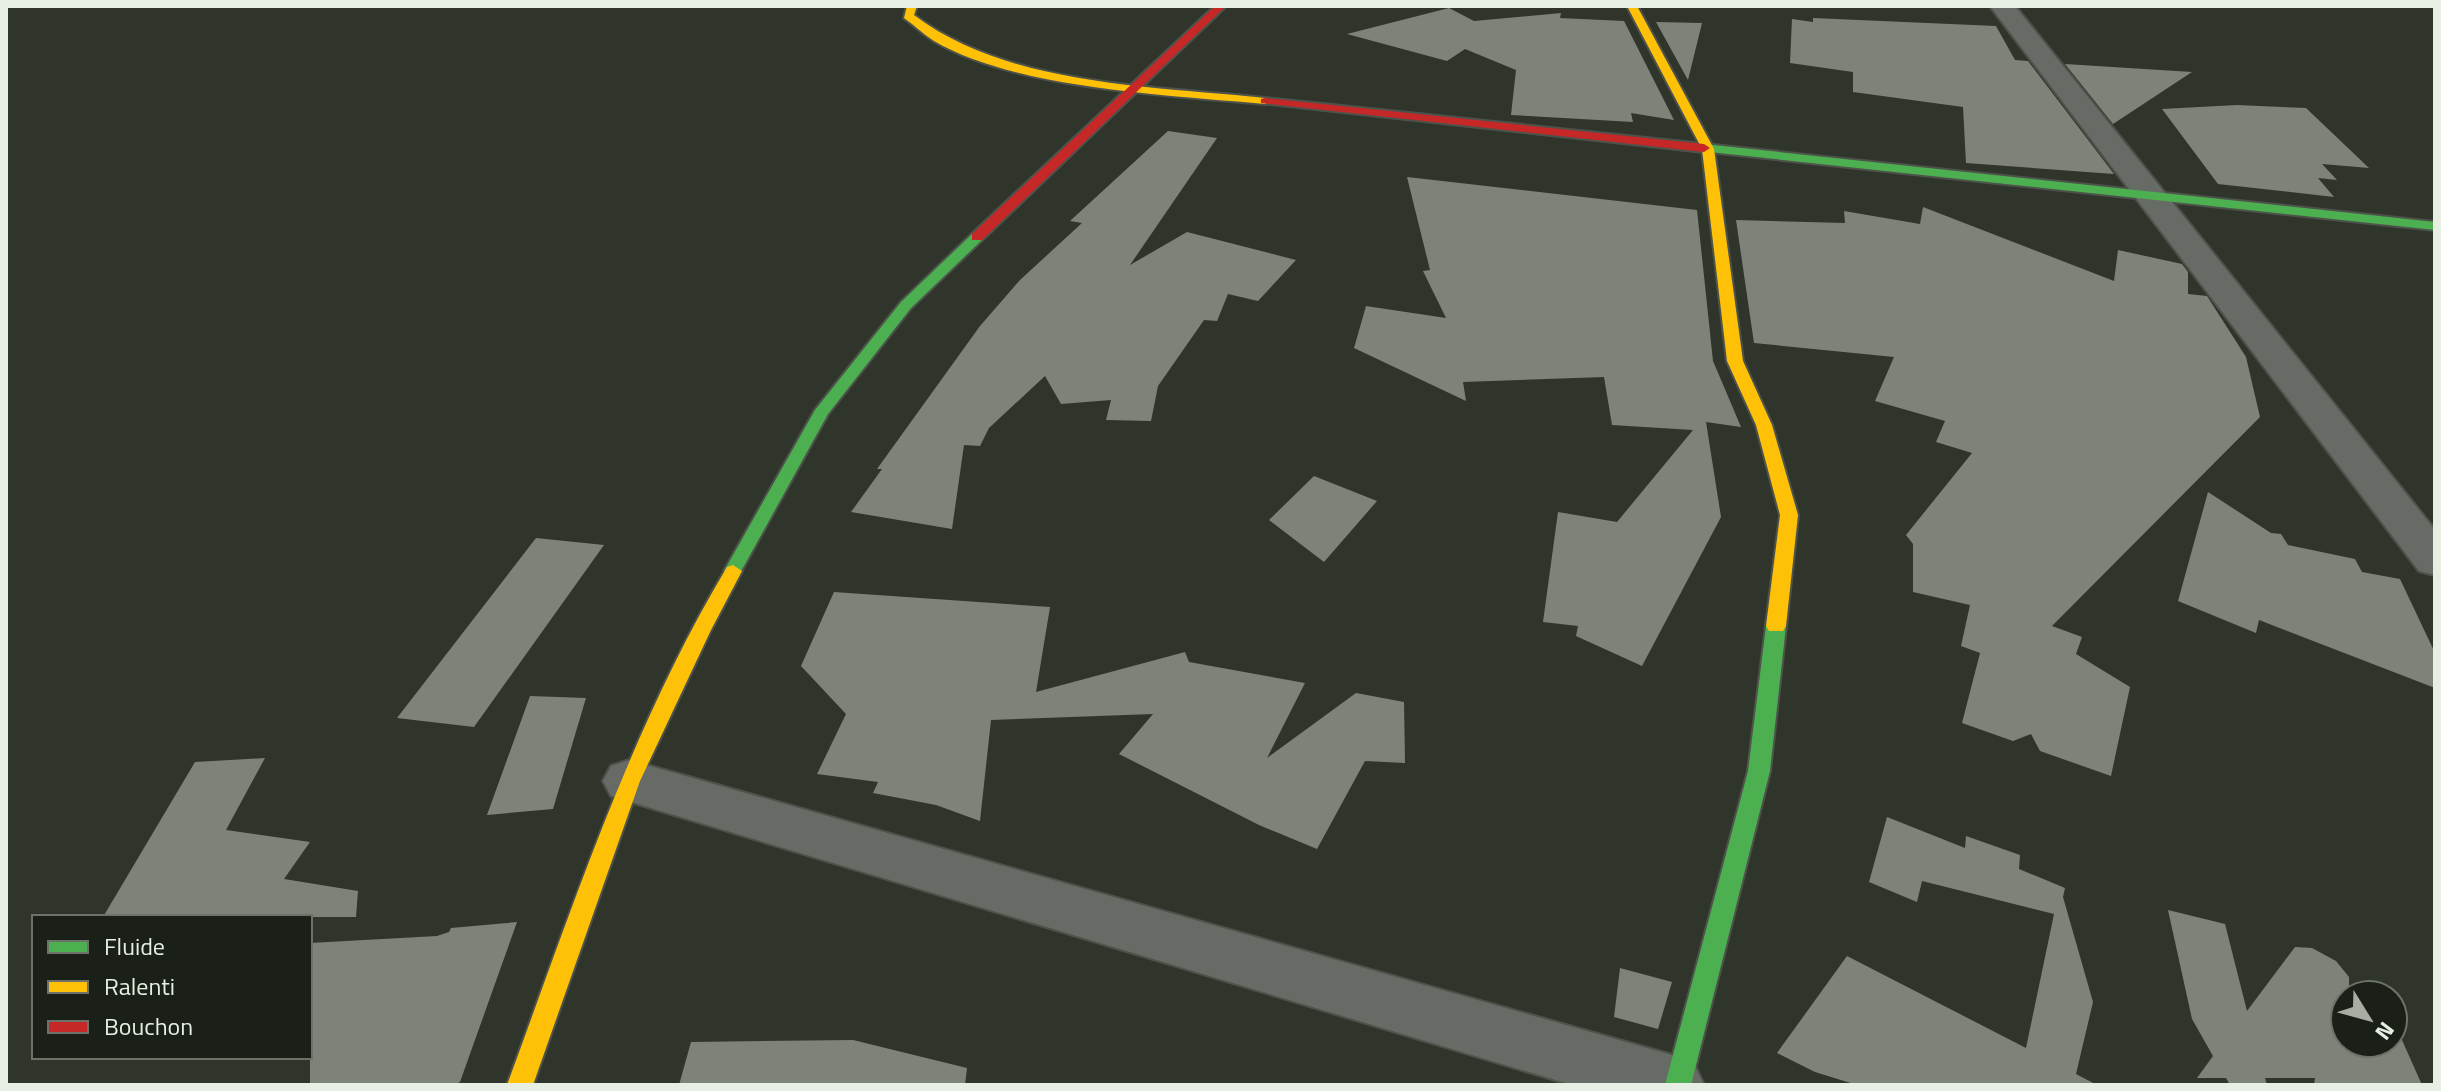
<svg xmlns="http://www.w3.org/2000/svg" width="2441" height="1091" viewBox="0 0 2441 1091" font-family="'Titillium Web',sans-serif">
<rect width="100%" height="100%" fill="#30352c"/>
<path fill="#7e837a" d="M1449 8 1474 21 1561 13 1560 18 1624 21 1674 120 1631 113 1633 122 1511 115 1516 70 1465 49 1447 61 1347 34Z
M1813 18 1996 26 2015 60 2028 61 2114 174 1966 163 1963 107 1853 92V72L1790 63 1792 19 1813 22Z
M1656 22 1702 23 1688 80Z
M2065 64 2192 72 2113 124Z
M2237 105 2306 108 2369 168 2322 164 2337 180 2318 178 2334 197 2218 184 2162 109Z
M1168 131 1217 138 1130 265 1187 232 1296 260 1258 301 1228 294 1217 321 1204 320 1158 386 1151 421 1106 420 1111 400 1061 404 1045 376 989 428 980 446 964 445 952 529 851 512 882 469H877L980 326 1020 280 1082 223 1070 221Z
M1407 177 1697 210 1713 361 1741 427 1706 422 1721 517 1642 666 1576 636 1578 626 1543 622 1558 512 1617 522 1693 430 1612 425 1604 377 1463 382 1466 401 1354 348 1366 306 1446 318 1423 271 1430 270Z
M1923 207 2114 281 2118 250 2182 264 2188 272V294L2207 296 2246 357 2260 417 2052 626 2082 637 2076 654 2130 687 2111 776 2040 751 2031 734 2013 741 1962 723 1980 653 1961 646 1970 605 1913 592V544L1906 535 1972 453 1936 442 1945 421 1875 401 1894 357 1754 343 1736 220 1845 223 1844 211 1920 224Z
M1314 476 1377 501 1324 562 1269 520Z
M2208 492 2271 533 2281 534 2288 545 2355 559 2362 572 2400 579 2435 653V688L2259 620 2256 633 2178 601Z
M536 538 604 545 474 727 397 718Z
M834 592 1050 607 1036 692 1185 652 1189 662 1305 683 1267 758 1356 693 1404 702 1405 763 1365 761 1317 849 1259 825 1119 754 1153 714 991 720 980 821 936 805 873 793 878 782 817 774 846 714 801 666Z
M530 696 586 698 553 809 487 815Z
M265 758 226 830 310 842 284 879 358 891 356 917H103L195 762Z
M1887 817 1965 848 1966 836 2020 855 2019 869 2065 888 2063 897 2093 1002 2076 1074 2097 1085H1857L1815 1072 1777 1053 1847 956 2026 1048 2054 914 1922 881 1917 902 1869 882Z
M2168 910 2225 924 2247 1011 2295 947 2312 948 2336 961 2349 977V995H2345V1043H2393V1030L2398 1031 2422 1085H2314L2315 1078H2265L2267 1085H2230L2226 1078H2197L2213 1056 2192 1019Z
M517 922 460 1082 454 1085H310V943L437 936 449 932 451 928Z
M1620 968 1672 982 1658 1029 1614 1017Z
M853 1040 967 1068 965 1085H679L691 1042Z"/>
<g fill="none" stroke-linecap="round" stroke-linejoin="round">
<g stroke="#4d524a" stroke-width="4">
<path id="street" d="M1990 6H2015L2435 530V575L2419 571Z
M629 760 1672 1055 1694 1064 1704 1085H1572L611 796 603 781 611 766Z"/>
</g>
<g stroke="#4d524a" stroke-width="4">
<path id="fast" d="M1704 144 2435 222V230L1700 151V145Z
M977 233 982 234V240L911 308 828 414 739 575H727L724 571 815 410 901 302 972 234Z
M1776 619 1783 621 1786 626 1770 771 1691 1085H1665L1748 771 1766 626 1769 621Z"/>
</g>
<g stroke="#4d524a" stroke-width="4">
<path id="slow" d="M907 6H917L914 15C1008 86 1151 86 1265 98L1271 101 1265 104C1169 95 1016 89 934 41 923 34 914 25 904 18Z
M1627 6H1637L1714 149 1743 361 1772 425 1798 515 1786 626 1783 631H1769L1766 626 1780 515 1756 425 1727 361 1702 149Z
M733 565 742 571 711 630 640 781 533 1085H507C572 909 630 729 727 567Z"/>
</g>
<g stroke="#4d524a" stroke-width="4">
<path id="jam" d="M1215 6H1226L982 240H972V234Z
M1265 98 1704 144 1710 148 1704 152 1261 103V99Z"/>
</g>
<use href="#street" fill="#676b66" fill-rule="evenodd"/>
<use href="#fast" fill="#4caf50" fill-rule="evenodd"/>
<use href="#slow" fill="#ffc107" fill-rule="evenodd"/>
<use href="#jam" fill="#c62828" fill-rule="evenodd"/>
</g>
<rect width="2441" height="1091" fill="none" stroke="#e7eee3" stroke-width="16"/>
<rect x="32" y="915" width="280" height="144" fill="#1a1f17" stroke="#6c7269" stroke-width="2"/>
<rect x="48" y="941" width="40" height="12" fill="#4caf50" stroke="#6c7269" stroke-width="2"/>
<text x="104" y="955" font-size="24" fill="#e7eee3">Fluide</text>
<rect x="48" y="981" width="40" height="12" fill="#ffc107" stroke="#6c7269" stroke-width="2"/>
<text x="104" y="995" font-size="24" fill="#e7eee3">Ralenti</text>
<rect x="48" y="1021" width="40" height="12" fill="#c62828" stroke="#6c7269" stroke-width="2"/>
<text x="104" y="1035" font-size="24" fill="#e7eee3">Bouchon</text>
<g transform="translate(2369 1019) rotate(127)"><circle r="38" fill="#1a1f17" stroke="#6c7269" stroke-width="2"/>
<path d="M0-6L14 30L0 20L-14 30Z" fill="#a7ada3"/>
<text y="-12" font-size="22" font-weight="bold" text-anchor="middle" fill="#e7eee3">N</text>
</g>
</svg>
